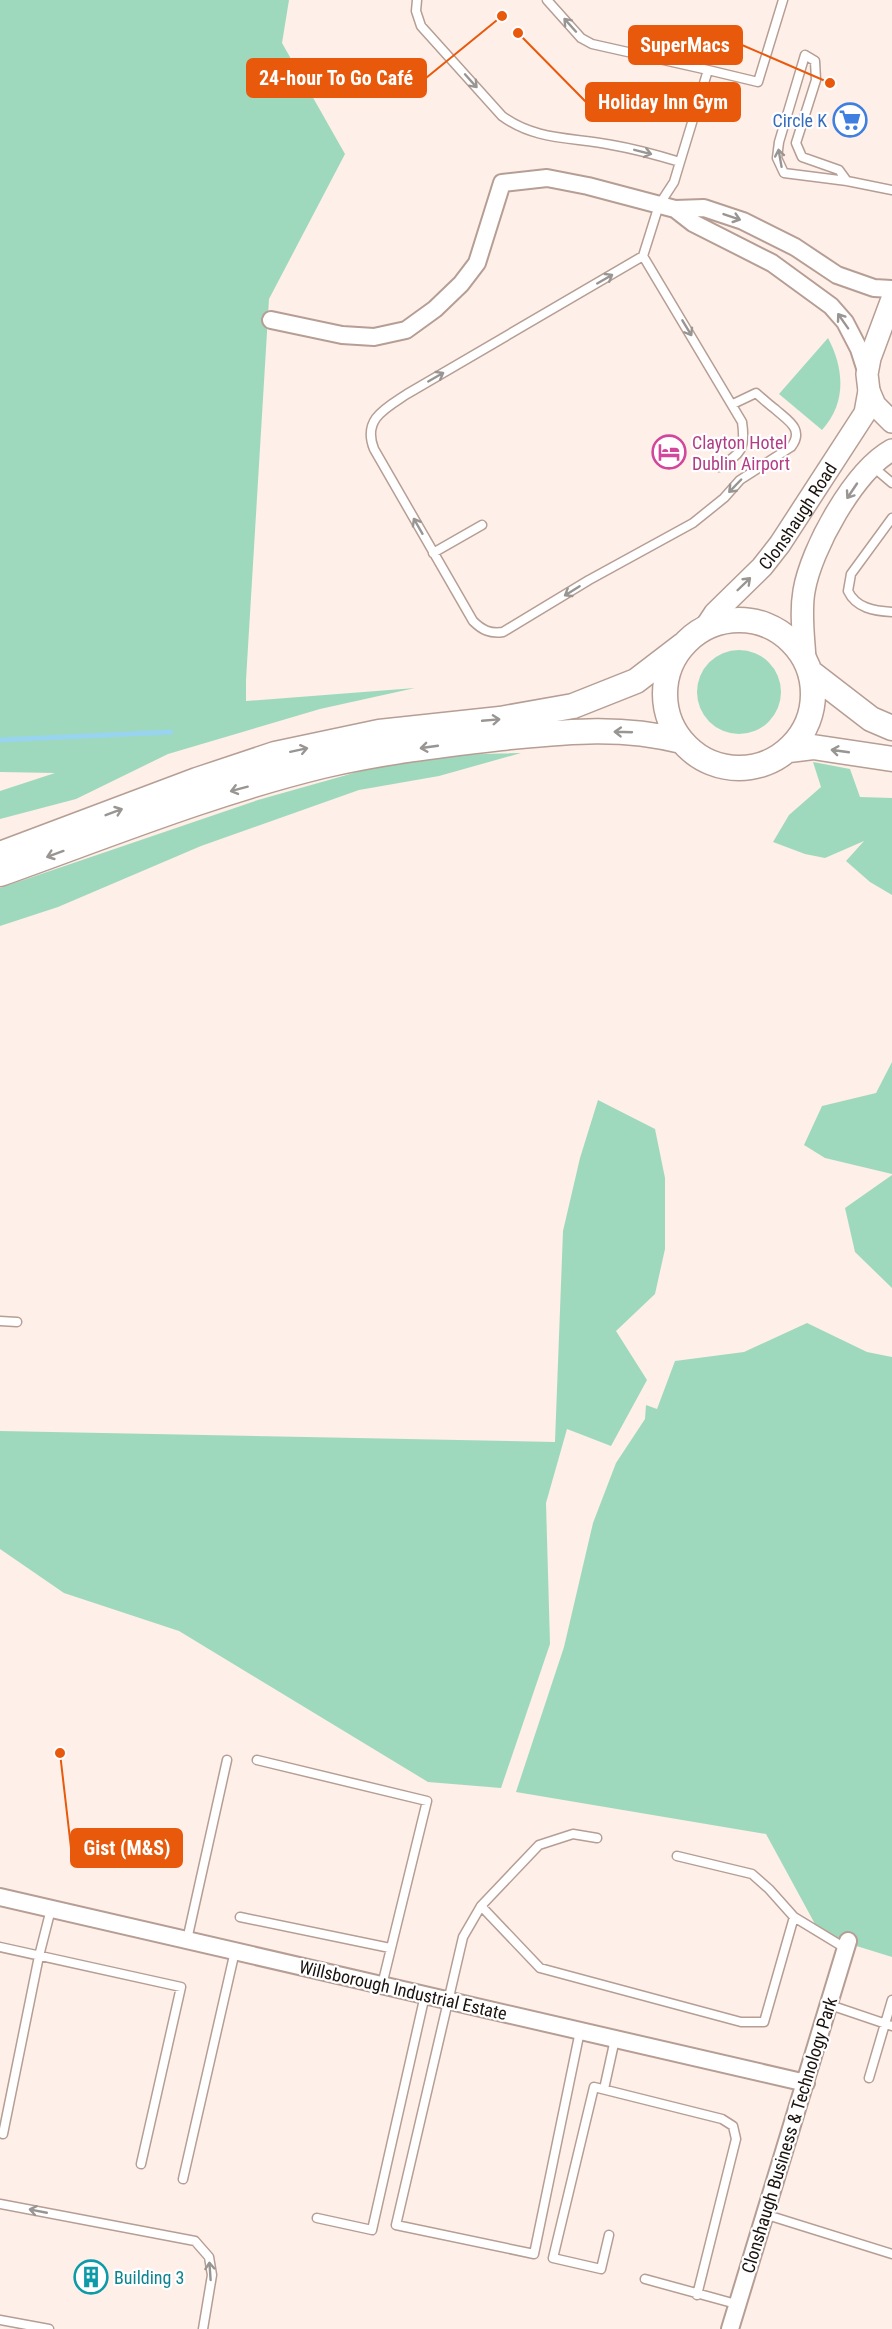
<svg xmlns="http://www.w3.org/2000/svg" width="892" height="2329" viewBox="0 0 892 2329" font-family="'Roboto Condensed',sans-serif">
<rect width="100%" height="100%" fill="#feefe8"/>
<path fill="#9ed9be" d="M0 0H289L282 43 345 154 269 299 246 680V701L415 688 320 709 168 754 76 799 0 819V791L55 773 0 772Z
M828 338C844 368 847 403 822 430L779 394Z
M697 692a42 42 0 1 1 84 0a42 42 0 1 1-84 0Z
M521 753 439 776 359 790 201 846 58 907 0 926V888L258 800 414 756Z
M813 762 850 769 860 797 892 798V895L870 882 846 861 864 841 825 858 805 854 773 842 789 815 821 787Z
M892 1062V1174L825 1158 804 1145 822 1106 876 1093Z
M598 1100 655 1129 665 1178V1249L655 1294 616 1331 647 1380 611 1446 567 1429 546 1503 550 1644 501 1788 428 1782 179 1631 64 1593 0 1549V1431L555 1442 563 1231 580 1158Z
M892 1175V1288L855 1252 845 1208Z
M807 1323 867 1352 892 1357V1957L821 1935 766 1834 516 1792 564 1647 593 1523 616 1463 645 1419 646 1405 657 1409 675 1361 744 1352Z"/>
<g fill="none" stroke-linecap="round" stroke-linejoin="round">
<path stroke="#98d4f0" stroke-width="5" d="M0 740 171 732"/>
<g stroke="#b69e94" stroke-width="11">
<path id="service" d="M417 0 416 11 421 26 502 116C536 141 573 137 612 145 635 149 657 155 680 162L674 182 659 205 643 256 742 422C746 449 741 454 719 467
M547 0 581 38 592 44 708 70
M680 162 708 70 758 82 783 0
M847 181 839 170 802 157 796 143 816 80 815 61 805 55 779 142 777 158 784 173 847 181 892 190
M643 256 407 394C386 408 362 419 374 449L473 621C482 630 490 634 503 632L589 580 693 523 724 498 740 480 791 447C805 429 787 420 775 409 768 404 762 398 756 393L733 404
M872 466 892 483
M892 518 851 574 848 591C856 608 874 611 892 612
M433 553 482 525
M0 1321 17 1322
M257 1760 427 1801 382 1985
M677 1856 752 1874 769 1889 794 1917 845 1948
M481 1906 540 1968 741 2022H764L794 1917
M240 1917 390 1948
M187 1940 227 1760
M0 1947 181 1987 141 2164
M830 2005 892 2026
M580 2031 534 2254 396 2225 463 1937 481 1906 539 1845 573 1834 597 1838
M869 2078 892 2000
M604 2089 615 2039
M3 2134 39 1956 51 1909
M183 2179 235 1951
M0 2204 195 2241 209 2257 212 2275 203 2329
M764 2214 892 2254
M317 2218 372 2230 425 1995
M609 2235 601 2269 553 2258 594 2087 722 2119 733 2126 736 2139 697 2295
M645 2279 736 2304
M0 2320 49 2329"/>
</g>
<g stroke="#b69e94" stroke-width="20">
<path id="minor" d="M675 209 693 223 772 263 831 306 845 322 859 349 867 374
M271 320 342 335 374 337 406 330 435 309 461 284 477 263 502 183 547 178 588 186 675 209 704 208 743 221 795 247 837 275 874 288 892 289
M0 1897 806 2083
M730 2329 848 1941"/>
</g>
<g stroke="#b69e94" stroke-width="24">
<g id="tertiary">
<path d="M869 391 875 405 892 422"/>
<path id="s1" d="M705 628 715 613 762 567 780 544 865 413 869 391 867 374 870 358 892 299"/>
<path d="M805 660C804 638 800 614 804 591 811 549 854 471 892 450"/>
</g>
</g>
<g stroke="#b69e94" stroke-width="27">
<path id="secondary" d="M665 694a74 74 0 1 1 148 0a74 74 0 1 1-148 0Z
M810 672 871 719 892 728
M789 750 813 747 892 759
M0 854 197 780 275 754 379 732 500 719 573 706 636 681 683 645
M0 874C106 836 212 793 322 766 381 752 441 745 501 738 563 732 619 725 681 741"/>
</g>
<use href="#service" stroke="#fff" stroke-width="8"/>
<use href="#minor" stroke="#fff" stroke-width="16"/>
<use href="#tertiary" stroke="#fff" stroke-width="21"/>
<use href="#secondary" stroke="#fff" stroke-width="24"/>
</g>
<defs><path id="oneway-shaft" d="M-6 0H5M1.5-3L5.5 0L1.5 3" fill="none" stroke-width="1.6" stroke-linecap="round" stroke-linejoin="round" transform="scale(1.5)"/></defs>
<g stroke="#989593">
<use href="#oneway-shaft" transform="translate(570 25) rotate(-132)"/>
<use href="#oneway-shaft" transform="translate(471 81) rotate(48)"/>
<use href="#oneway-shaft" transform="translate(643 152) rotate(14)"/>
<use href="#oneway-shaft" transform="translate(780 158) rotate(-100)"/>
<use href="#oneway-shaft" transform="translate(732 217) rotate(19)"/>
<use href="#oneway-shaft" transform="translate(605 279) rotate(-30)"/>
<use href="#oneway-shaft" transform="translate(843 321) rotate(-125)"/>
<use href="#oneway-shaft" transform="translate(687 328) rotate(59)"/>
<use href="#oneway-shaft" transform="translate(436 377) rotate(-30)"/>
<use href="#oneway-shaft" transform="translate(735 486) rotate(134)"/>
<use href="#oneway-shaft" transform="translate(852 491) rotate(124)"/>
<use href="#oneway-shaft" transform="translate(418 526) rotate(-120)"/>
<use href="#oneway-shaft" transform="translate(744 584) rotate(-44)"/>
<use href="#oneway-shaft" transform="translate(572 591) rotate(148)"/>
<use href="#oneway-shaft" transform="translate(491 720) rotate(-5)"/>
<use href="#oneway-shaft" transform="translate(623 732) rotate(-178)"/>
<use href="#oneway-shaft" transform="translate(429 747) rotate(172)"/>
<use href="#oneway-shaft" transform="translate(299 750) rotate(-12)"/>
<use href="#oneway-shaft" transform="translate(840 751) rotate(-172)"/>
<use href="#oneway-shaft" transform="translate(239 789) rotate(165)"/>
<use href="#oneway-shaft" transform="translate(114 812) rotate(-21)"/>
<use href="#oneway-shaft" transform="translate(55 854) rotate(160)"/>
<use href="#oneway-shaft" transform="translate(38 2211) rotate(-169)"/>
<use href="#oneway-shaft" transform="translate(210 2271) rotate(-94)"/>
</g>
<defs>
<g id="supermarket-ring" transform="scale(1.725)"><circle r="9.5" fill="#fff" stroke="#3f7fe0" stroke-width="1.5"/><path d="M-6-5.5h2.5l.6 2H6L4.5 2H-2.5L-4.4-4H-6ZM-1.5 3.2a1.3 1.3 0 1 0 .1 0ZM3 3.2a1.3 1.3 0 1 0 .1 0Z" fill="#3f7fe0"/></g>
<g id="hotel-ring" transform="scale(1.725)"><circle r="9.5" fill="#fff" stroke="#d1479c" stroke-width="1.5"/><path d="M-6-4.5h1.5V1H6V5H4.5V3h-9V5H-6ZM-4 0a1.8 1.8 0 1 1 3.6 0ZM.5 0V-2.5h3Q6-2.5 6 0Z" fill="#d1479c"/></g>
<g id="building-ring" transform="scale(1.725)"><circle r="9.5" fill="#fff" stroke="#0f9aa8" stroke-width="1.5"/><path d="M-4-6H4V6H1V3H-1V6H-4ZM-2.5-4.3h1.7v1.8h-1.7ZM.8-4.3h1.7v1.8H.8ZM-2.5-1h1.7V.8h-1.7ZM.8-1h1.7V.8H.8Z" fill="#0f9aa8"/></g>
</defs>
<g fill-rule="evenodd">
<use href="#supermarket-ring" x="850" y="120"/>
<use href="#hotel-ring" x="669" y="452"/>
<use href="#building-ring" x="91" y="2277"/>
</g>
<g text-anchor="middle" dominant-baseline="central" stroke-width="4.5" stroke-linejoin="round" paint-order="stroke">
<g font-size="18" fill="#366cbe" stroke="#fff" text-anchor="end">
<text x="827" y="120">Circle K</text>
</g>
<g font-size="18" fill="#b23c85" stroke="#fff" text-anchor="start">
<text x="692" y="442">Clayton Hotel<tspan x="692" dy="21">Dublin Airport</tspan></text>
</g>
<g font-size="18" fill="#1b130f" stroke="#fff">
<text stroke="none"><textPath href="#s1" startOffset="146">Clonshaugh Road</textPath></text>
<text transform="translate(403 1990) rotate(13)">Willsborough Industrial Estate</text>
<text transform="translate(789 2135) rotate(-73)">Clonshaugh Business &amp; Technology Park</text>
</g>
<g font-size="18" fill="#0d838f" stroke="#fff" text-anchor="start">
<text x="114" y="2277">Building 3</text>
</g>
</g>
<path fill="none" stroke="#e8590c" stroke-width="2" d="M830 83L742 45M502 16L426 78M518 33L586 102M60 1753L71 1848"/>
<g fill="#e8590c" stroke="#fff" stroke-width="2">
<circle cx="830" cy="83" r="6"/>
<circle cx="502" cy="16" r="6"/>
<circle cx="518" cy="33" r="6"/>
<circle cx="60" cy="1753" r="6"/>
</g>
<g fill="#e8590c" stroke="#e8590c" stroke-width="2">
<rect x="629" y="26" width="113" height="38" rx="6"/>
<rect x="247" y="59" width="179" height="38" rx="6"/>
<rect x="586" y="83" width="154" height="38" rx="6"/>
<rect x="71" y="1829" width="111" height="38" rx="6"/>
</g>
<g font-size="20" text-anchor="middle" font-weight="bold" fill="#fff">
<text x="685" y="52">SuperMacs</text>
<text x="336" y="85">24-hour To Go Café</text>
<text x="663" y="109">Holiday Inn Gym</text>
<text x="127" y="1855">Gist (M&amp;S)</text>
</g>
</svg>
